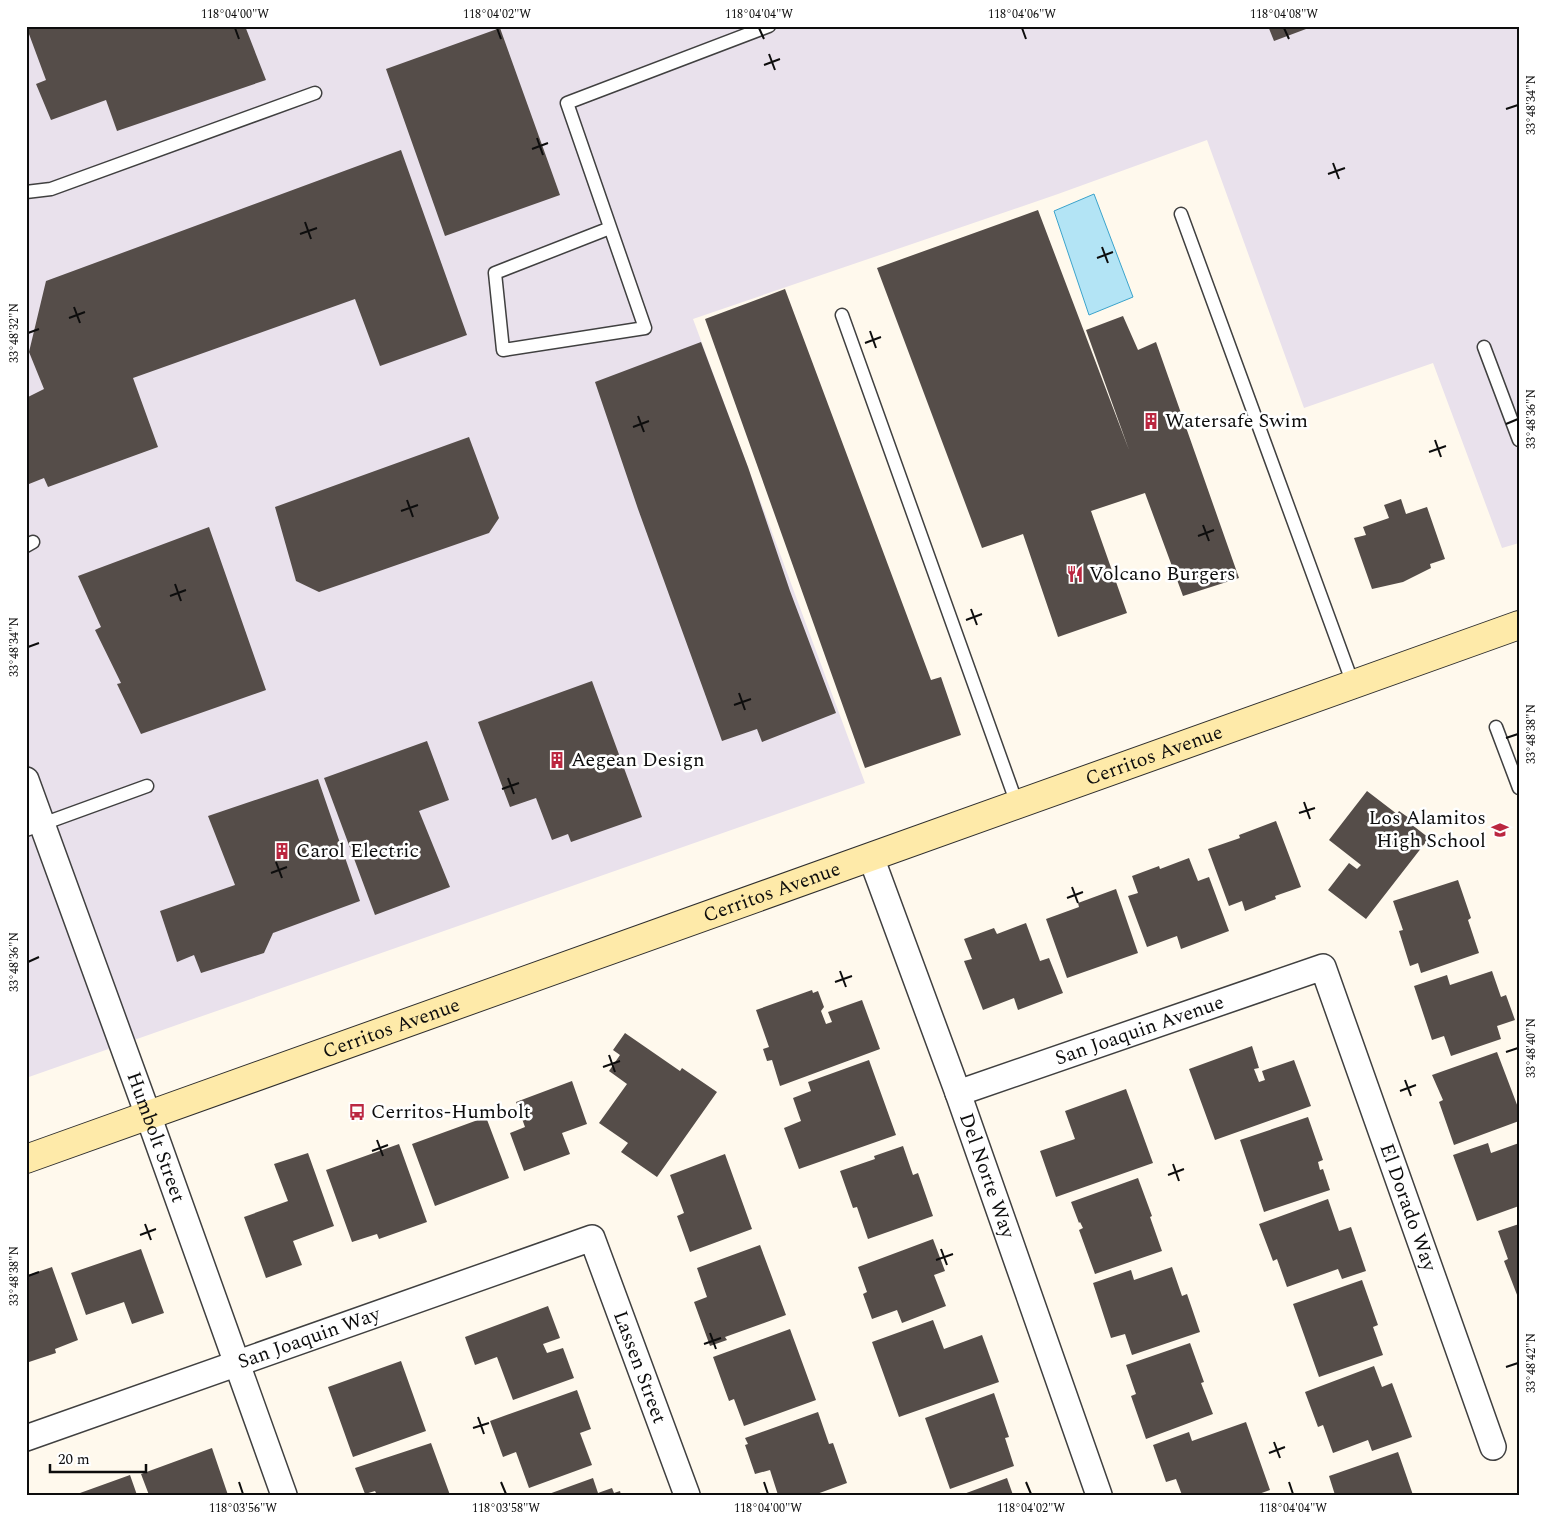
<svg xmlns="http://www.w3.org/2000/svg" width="1545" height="1521" viewBox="0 0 1545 1521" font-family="Spectral,serif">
<rect width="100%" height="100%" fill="#fff9ed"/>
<path fill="#e9e1ec" d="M26 26H1519V543L1502 548 1433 363 1304 408 1207 140 1058 194 693 319 865 783 26 1078Z"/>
<path fill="#b3e4f5" stroke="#3ba3cb" d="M1094 194 1133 297 1089 315 1054 211Z"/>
<path fill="#554d49" d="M26 26H245L266 80 117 131 106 100 51 120 36 84 46 80Z
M1268 26H1314L1274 41Z
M500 28 560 195 445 236 386 69Z
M401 150 467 335 380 366 355 299 133 378 158 447 48 487 44 478 29 484 26 483V398L44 389 29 352 46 281Z
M1038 210 1129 450 1086 330 1123 316 1138 350 1156 342 1239 578 1183 596 1145 493 1091 511 1127 613 1058 637 1023 534 982 548 877 268Z
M785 289 931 680 941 677 961 735 865 768 705 319Z
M701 342 748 467 790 591 836 713 762 742 757 729 722 741 638 509 595 382Z
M469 437 499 518 489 533 319 592 296 581 275 507Z
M1401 499 1406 514 1427 507 1445 559 1430 564 1431 568 1403 582 1372 589 1354 538 1366 535 1363 527 1389 518 1384 505Z
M209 527 266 690 141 734 117 684 121 683 95 630 101 627 78 576Z
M592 681 642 817 571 842 568 834 552 840 536 798 510 807 478 722Z
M427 741 449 800 419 811 450 887 375 915 324 778Z
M318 779 360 901 273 933 264 953 201 973 194 955 177 962 160 911 235 885 208 816Z
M1367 791 1397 814 1399 811 1409 818 1407 821 1429 838 1366 919 1328 890 1349 863 1357 869 1361 865 1329 840Z
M1276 821 1301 887 1275 896 1276 899 1245 911 1242 901 1229 906 1208 849 1240 838 1239 835Z
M1189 858 1198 881 1209 877 1229 931 1181 949 1177 936 1147 947 1128 896 1138 893 1132 876 1159 866 1160 869Z
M1458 880 1471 918 1468 920 1479 953 1421 973 1418 963 1410 966 1399 931 1403 930 1393 901Z
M1116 889 1138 953 1067 978 1046 919 1079 907 1078 903Z
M1026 923 1040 961 1049 958 1063 993 1018 1010 1014 998 983 1010 964 961 972 959 964 939 994 928 997 934Z
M1492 971 1501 997 1506 995 1515 1020 1497 1026 1501 1039 1451 1056 1444 1036 1432 1040 1414 986 1447 975 1450 985Z
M812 990 813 993 818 991 824 1007 821 1011 826 1024 832 1022 828 1012 862 1000 880 1049 780 1086 772 1060 767 1061 763 1049 769 1047 756 1010Z
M625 1033 680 1071 682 1068 717 1092 657 1177 621 1152 628 1143 599 1123 627 1084 609 1071 620 1055 613 1050Z
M1252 1046 1259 1068 1254 1069 1259 1082 1265 1080 1262 1071 1294 1060 1311 1106 1215 1140 1189 1069Z
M1497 1052 1519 1110V1121L1454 1145 1439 1102 1443 1100 1432 1075Z
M869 1060 896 1135 799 1169 784 1128 801 1121 793 1098 811 1091 808 1082Z
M572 1081 587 1124 562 1133 570 1154 524 1171 510 1133 525 1127 516 1102Z
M1126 1089 1153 1163 1056 1197 1040 1151 1075 1139 1065 1111Z
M486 1117 509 1178 435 1206 412 1144Z
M1308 1117 1323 1160 1318 1162 1320 1170 1323 1169 1330 1190 1264 1212 1240 1140Z
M1488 1143 1491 1153 1519 1143V1206L1477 1221 1453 1155Z
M399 1144 427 1222 379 1239 377 1234 352 1242 326 1170Z
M903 1146 913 1175 918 1173 933 1216 868 1239 857 1207 853 1208 840 1171 875 1159 874 1156Z
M308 1153 334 1226 293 1241 302 1265 266 1278 244 1217 288 1201 274 1164Z
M725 1154 752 1229 690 1252 677 1216 684 1213 670 1175Z
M1138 1178 1152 1216 1150 1217 1162 1251 1095 1274 1079 1230 1083 1228 1080 1222 1079 1223 1071 1202Z
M1328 1199 1339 1231 1351 1227 1366 1271 1342 1279 1338 1269 1287 1287 1277 1259 1273 1261 1259 1224Z
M1519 1224V1300L1504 1261 1508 1259 1498 1231Z
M933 1239 945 1271 934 1275 946 1306 902 1323 897 1310 872 1319 863 1294 867 1292 858 1267Z
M760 1245 786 1315 725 1337 727 1340 710 1346 694 1302 707 1297 697 1268Z
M141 1249 164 1313 132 1324 124 1302 86 1315 71 1273Z
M52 1267 78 1340 55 1349 56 1353 26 1363V1276Z
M1172 1267 1182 1296 1187 1294 1200 1332 1132 1355 1125 1334 1111 1338 1093 1283 1131 1270 1134 1280Z
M1362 1280 1378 1325 1373 1327 1383 1355 1319 1377 1293 1304Z
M548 1306 560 1338 543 1344 547 1353 563 1348 574 1378 513 1400 497 1357 475 1365 465 1337Z
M933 1320 944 1349 982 1335 999 1382 899 1417 872 1342Z
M790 1329 816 1400 744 1426 734 1399 729 1401 713 1357Z
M1190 1343 1204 1382 1201 1383 1213 1414 1146 1439 1131 1396 1136 1394 1126 1365Z
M401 1361 426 1431 353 1457 328 1387Z
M1374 1366 1382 1387 1392 1383 1412 1437 1372 1451 1368 1440 1333 1453 1323 1425 1318 1427 1305 1392Z
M577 1390 591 1429 580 1433 592 1465 529 1488 516 1452 503 1457 490 1421Z
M994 1393 1009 1437 1005 1438 1014 1466 950 1489 925 1418Z
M818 1412 829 1444 833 1443 847 1483 814 1495H778L770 1470 755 1474 745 1445 748 1444 745 1438Z
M1246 1422 1270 1490 1256 1495H1182L1176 1479 1166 1482 1153 1445 1189 1432 1192 1441Z
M431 1443 450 1495H377L375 1491 365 1494 355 1468Z
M212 1448 228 1495H149L141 1474Z
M1398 1452 1413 1495H1335L1329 1476Z
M130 1475 137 1495H81L80 1493Z
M593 1478 598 1493 612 1488 614 1493 620 1491 621 1495H546Z
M1007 1478 1013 1495H961Z"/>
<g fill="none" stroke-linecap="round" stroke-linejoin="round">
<g stroke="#404040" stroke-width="15">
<path id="service" d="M26 192 51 189 315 93
M1181 214 1353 684
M610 228 495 273 503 350 645 328 567 103 769 26
M842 315 1017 804
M1484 347 1519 440
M26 546 33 542
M1496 727 1519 788
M26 830 147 786"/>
</g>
<g stroke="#404040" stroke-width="28">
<g id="minor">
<path id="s1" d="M26 780 148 1115 284 1495"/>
<path id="s2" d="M871 857 958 1093 1099 1495"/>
<path id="s3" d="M958 1093 1323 967 1493 1447"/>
<path id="s4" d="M26 1438 592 1238 687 1495"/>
</g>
</g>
<g stroke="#2f2f2f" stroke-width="30">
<g id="secondary">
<path id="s5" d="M26 1159 1519 625"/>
</g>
</g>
<use href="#service" stroke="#fff" stroke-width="12"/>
<use href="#minor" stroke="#fff" stroke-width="25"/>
<use href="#secondary" stroke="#feeaa9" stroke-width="28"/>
</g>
<path fill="none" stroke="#0d0d0d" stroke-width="2" d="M235 28 239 39M497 28 501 39M759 28 764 39M1022 28 1026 39M1284 28 1289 39M769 54 775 70M764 65 780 59M1506 109 1518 105M537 138 543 155M532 149 548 143M1333 163 1339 179M1328 174 1345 168M305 222 311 239M300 234 317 228M1102 247 1108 263M1097 258 1113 252M74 307 80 323M69 318 85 312M870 331 876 348M28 333 39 329M865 343 881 337M638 416 644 432M1506 424 1518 419M633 427 649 421M1435 440 1441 457M1429 452 1446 446M407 500 413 517M401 511 418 505M1203 525 1209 541M1198 536 1214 530M175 584 181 601M170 596 186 590M971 609 977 625M966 620 982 614M28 647 39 643M739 693 745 710M734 705 751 699M1506 738 1518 734M508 778 514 794M502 789 519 783M1304 802 1310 819M1299 813 1315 808M276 862 282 878M271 873 287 867M1072 887 1078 903M1067 898 1083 892M28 962 39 957M840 971 846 987M835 982 852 976M1506 1052 1518 1048M609 1055 615 1072M603 1067 620 1061M1405 1080 1411 1096M1400 1091 1416 1085M377 1140 383 1156M372 1151 388 1145M1173 1164 1179 1181M1168 1175 1184 1169M145 1224 151 1240M140 1235 156 1229M941 1249 947 1265M936 1260 953 1254M28 1276 39 1272M710 1333 716 1349M704 1344 721 1338M1506 1367 1518 1363M478 1417 484 1434M473 1428 489 1423M1274 1442 1280 1458M1269 1453 1285 1447M239 1482 243 1494M501 1482 506 1494M764 1482 768 1494M1026 1482 1031 1494M1289 1482 1293 1494"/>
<defs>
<g id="building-bare" transform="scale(1.35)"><path d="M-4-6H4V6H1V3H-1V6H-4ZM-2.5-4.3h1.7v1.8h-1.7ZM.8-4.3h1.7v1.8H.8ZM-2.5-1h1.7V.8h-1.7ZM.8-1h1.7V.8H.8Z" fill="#bb2740" stroke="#fff" stroke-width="2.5" paint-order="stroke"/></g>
<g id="restaurant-bare" transform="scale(1.35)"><path d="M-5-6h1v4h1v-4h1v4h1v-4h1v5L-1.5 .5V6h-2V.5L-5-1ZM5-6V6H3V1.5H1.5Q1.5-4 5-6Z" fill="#bb2740" stroke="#fff" stroke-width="2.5" paint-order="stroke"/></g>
<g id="school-bare" transform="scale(1.35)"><path d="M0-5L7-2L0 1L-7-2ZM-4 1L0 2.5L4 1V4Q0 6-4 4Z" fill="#bb2740" stroke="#fff" stroke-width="2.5" paint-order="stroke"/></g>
<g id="bus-bare" transform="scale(1.35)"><path d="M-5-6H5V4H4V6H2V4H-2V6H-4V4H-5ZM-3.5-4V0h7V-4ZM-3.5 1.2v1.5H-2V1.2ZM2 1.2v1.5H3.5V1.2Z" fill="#bb2740" stroke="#fff" stroke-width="2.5" paint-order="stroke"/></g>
</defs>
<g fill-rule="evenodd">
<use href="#building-bare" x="1151" y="421"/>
<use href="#restaurant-bare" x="1075" y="574"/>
<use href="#building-bare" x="557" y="760"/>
<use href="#school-bare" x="1500" y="830"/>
<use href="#building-bare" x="282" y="851"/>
<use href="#bus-bare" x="357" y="1112"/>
</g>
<g text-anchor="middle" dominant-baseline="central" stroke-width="5" stroke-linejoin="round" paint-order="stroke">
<g font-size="20" fill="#0d0d0d" stroke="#fff" text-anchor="start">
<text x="1165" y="421">Watersafe Swim</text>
<text x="1089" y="574">Volcano Burgers</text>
<text x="571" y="760">Aegean Design</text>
<text x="1486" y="818" text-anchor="end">Los Alamitos<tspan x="1486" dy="23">High School</tspan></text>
<text x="296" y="851">Carol Electric</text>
<text x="371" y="1112">Cerritos-Humbolt</text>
</g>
<g font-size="20" fill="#0d0d0d" stroke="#fff">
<text stroke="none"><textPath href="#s5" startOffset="1198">Cerritos Avenue</textPath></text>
<text stroke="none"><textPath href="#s5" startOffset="792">Cerritos Avenue</textPath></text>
<text stroke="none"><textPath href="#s5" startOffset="388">Cerritos Avenue</textPath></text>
<text stroke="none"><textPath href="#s3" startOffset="192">San Joaquin Avenue</textPath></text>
<text stroke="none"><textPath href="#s1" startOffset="380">Humbolt Street</textPath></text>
<text stroke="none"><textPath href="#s2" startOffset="339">Del Norte Way</textPath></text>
<text stroke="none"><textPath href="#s3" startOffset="641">El Dorado Way</textPath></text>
<text stroke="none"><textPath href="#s4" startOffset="300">San Joaquin Way</textPath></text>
<text stroke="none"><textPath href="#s4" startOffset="738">Lassen Street</textPath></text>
</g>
</g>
<rect width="1545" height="1521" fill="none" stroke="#ffffff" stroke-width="55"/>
<path d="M50 1464v8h96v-8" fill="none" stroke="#0d0d0d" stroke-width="2.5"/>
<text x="58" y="1464" font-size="15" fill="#0d0d0d" stroke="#ffffff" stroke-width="4" paint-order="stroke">20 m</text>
<rect x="28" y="28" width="1490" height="1466" fill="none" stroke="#0d0d0d" stroke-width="2"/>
<g font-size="12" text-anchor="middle" fill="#0d0d0d">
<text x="235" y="18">118°04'00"W</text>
<text x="497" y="18">118°04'02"W</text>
<text x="759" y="18">118°04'04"W</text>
<text x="1022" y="18">118°04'06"W</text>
<text x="1284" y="18">118°04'08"W</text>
<text transform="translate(1531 105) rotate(-90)" y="4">33°48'34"N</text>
<text transform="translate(14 333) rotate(-90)" y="4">33°48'32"N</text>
<text transform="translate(1531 419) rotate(-90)" y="4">33°48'36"N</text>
<text transform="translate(14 647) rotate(-90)" y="4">33°48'34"N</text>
<text transform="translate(1531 734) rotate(-90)" y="4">33°48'38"N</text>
<text transform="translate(14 962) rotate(-90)" y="4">33°48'36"N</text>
<text transform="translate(1531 1048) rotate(-90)" y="4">33°48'40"N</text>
<text transform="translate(14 1276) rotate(-90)" y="4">33°48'38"N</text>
<text transform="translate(1531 1363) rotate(-90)" y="4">33°48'42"N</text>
<text x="243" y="1512">118°03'56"W</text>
<text x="506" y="1512">118°03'58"W</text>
<text x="768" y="1512">118°04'00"W</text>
<text x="1031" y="1512">118°04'02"W</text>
<text x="1293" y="1512">118°04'04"W</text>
</g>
</svg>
